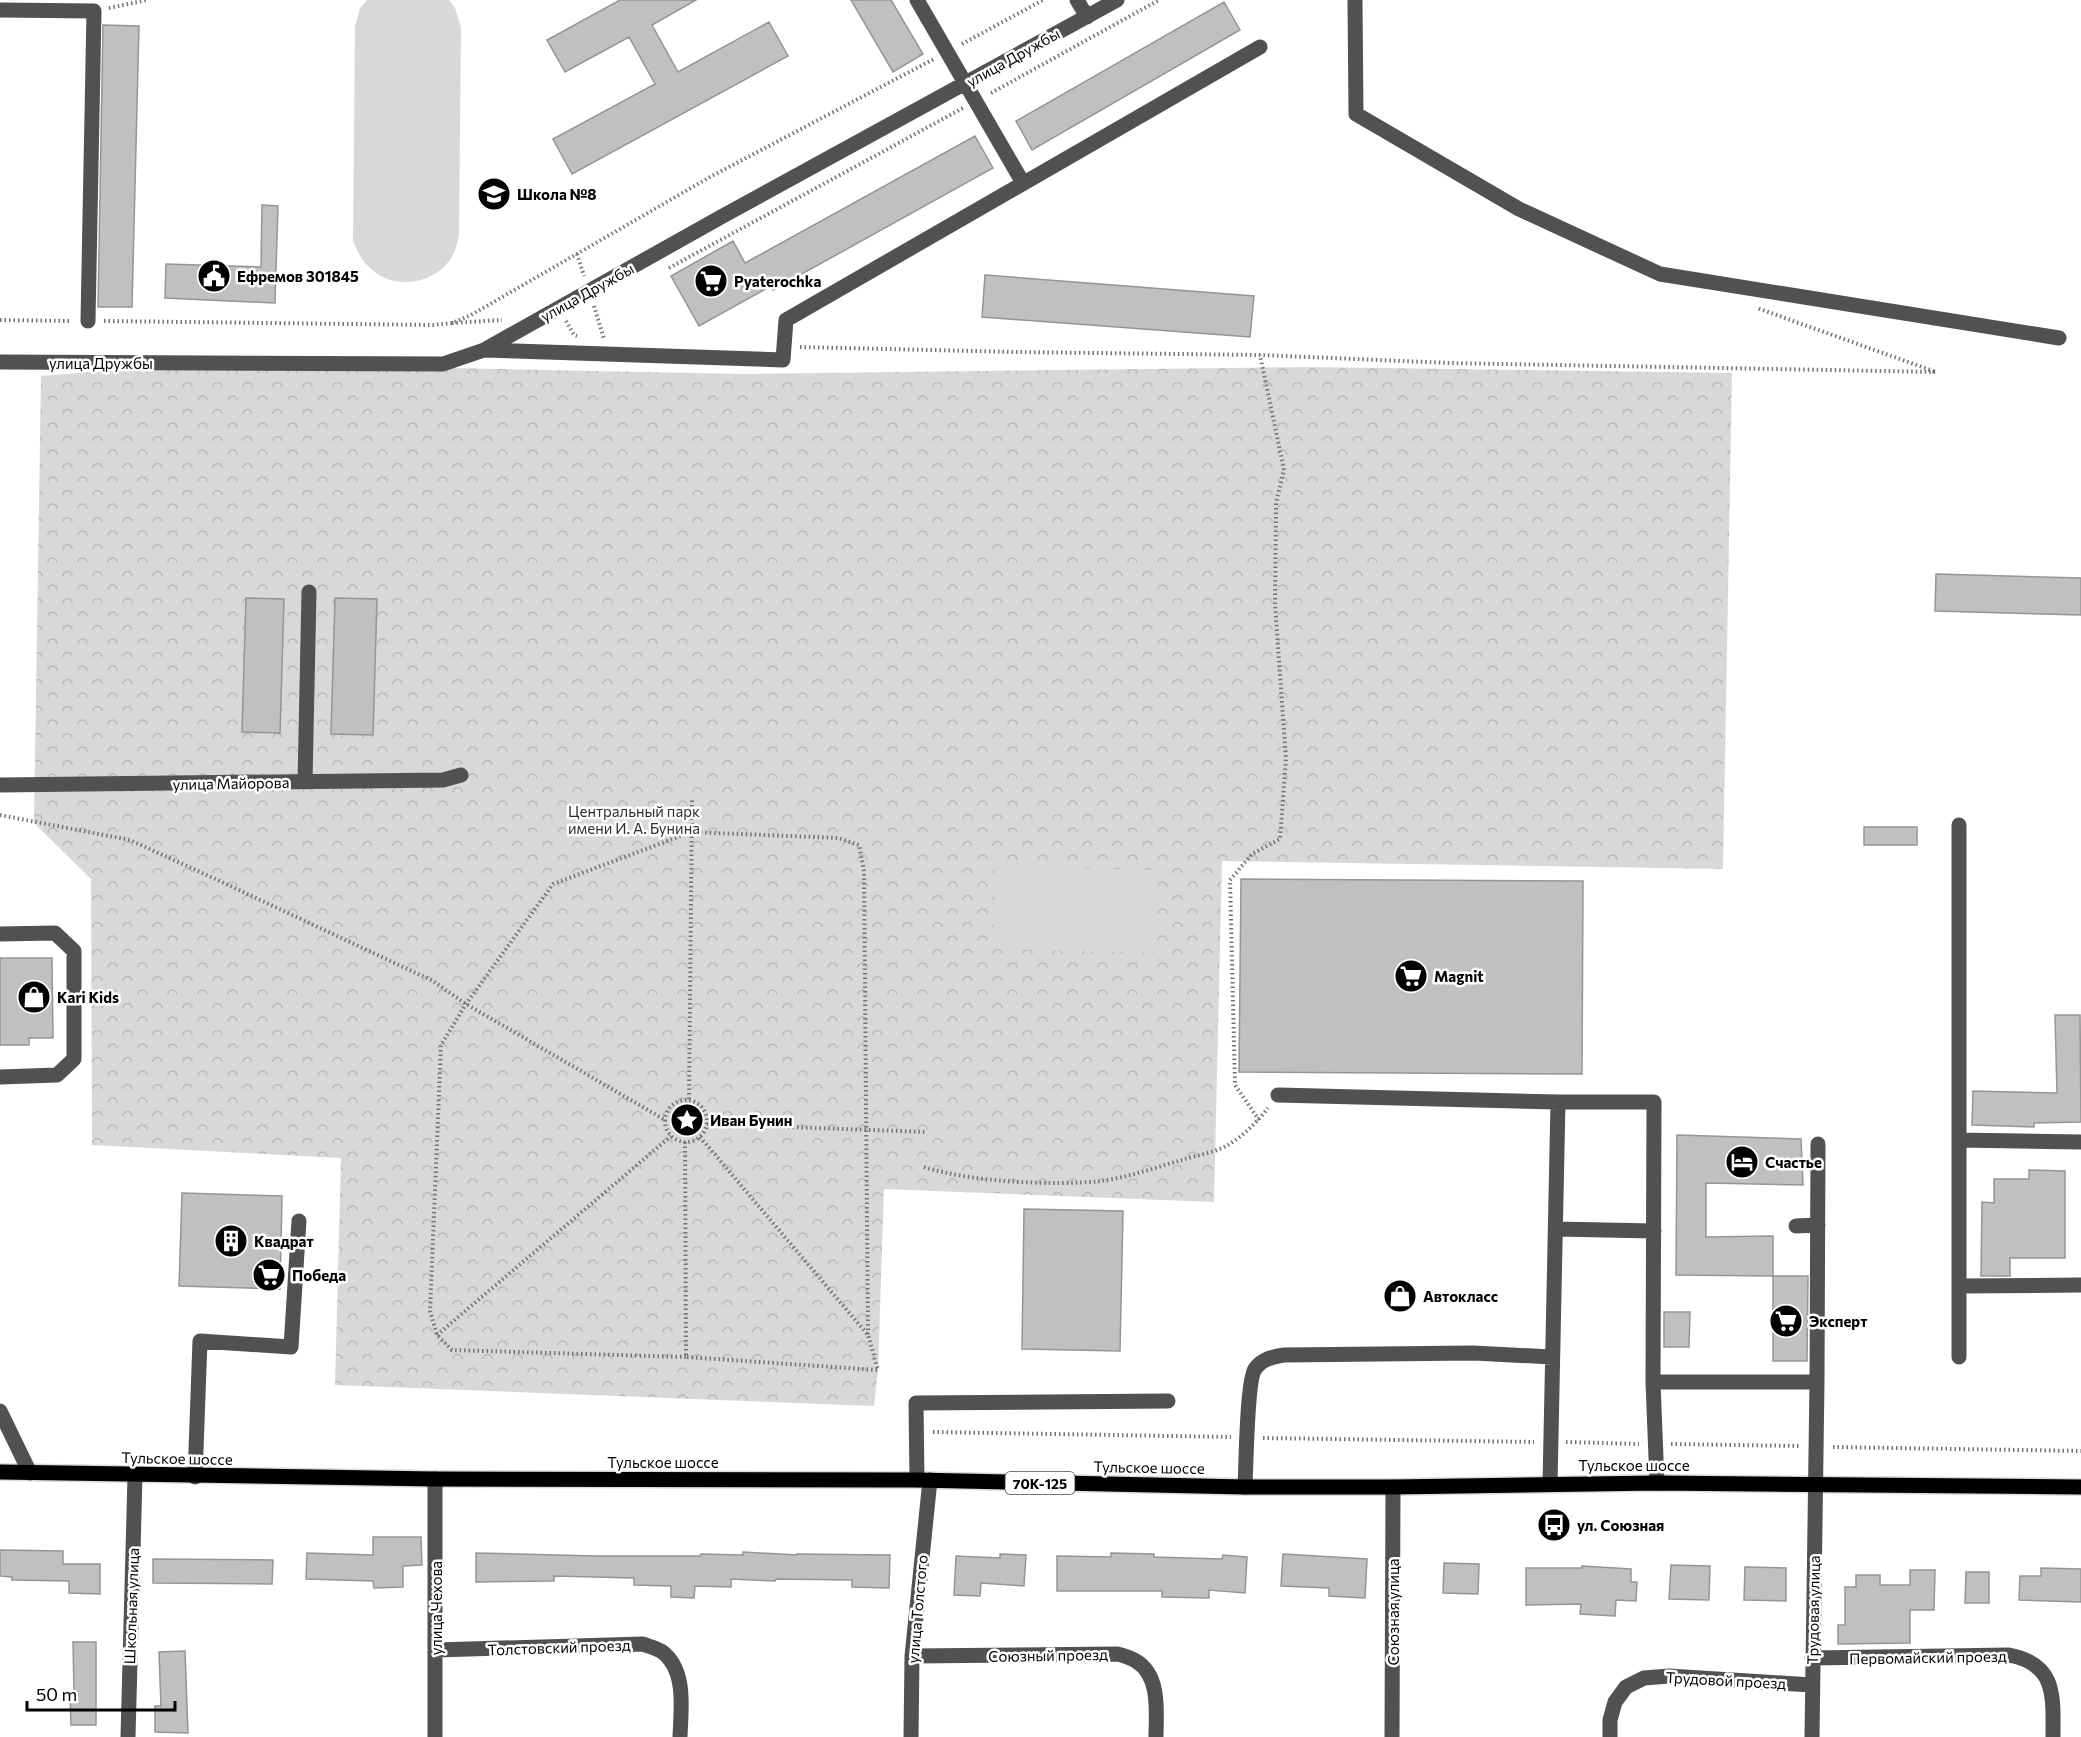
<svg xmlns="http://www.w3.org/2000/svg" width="2081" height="1737" viewBox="0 0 2081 1737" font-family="Commissioner,sans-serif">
<defs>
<pattern id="park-crowns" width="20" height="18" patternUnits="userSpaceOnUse" patternTransform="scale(1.5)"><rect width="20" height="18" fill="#d8d8d8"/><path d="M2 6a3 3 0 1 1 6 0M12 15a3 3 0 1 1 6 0" fill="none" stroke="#b8b8b8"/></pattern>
</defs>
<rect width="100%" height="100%" fill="#fff"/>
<path fill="url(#park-crowns)" d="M206 363 742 374 1305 367 1732 373 1723 869 1222 861 1214 1202 884 1189 878 1370 874 1406 335 1385 341 1158 92 1145 91 879 34 823 41 376Z"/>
<path fill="#d8d8d8" d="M367 0H449L455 8 461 27 459 235C458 241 456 248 454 253 439 284 394 292 370 268 361 260 357 251 353 240L355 26 360 8Z
M995 867 1154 870 1152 953 993 949Z"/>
<path fill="#c0c0c0" stroke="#959595" stroke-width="1.5" d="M620 0H696L652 25 678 72 769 22 788 56 572 174 553 139 655 84 629 37 565 72 547 40Z
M851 0H891L923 54 893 72Z
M1224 2 1240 30 1032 150 1016 121Z
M103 25 139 26 132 307H98Z
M975 136 993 168 773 290 771 286 699 326 671 276 733 241 745 263Z
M262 205 278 206 275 303 165 298 166 264 261 267Z
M985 275 1254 296 1250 337 982 317Z
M1936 574 2081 578V615L1935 611Z
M246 598 284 599 280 733 242 732Z
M335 598 377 599 373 735 331 734Z
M1864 827H1917V845H1864Z
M1241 879 1583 881 1582 1074 1239 1072Z
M0 958H52L53 1038H29V1045H0Z
M2055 1015H2080L2081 1122 2034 1123V1127L1972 1125 1973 1091 2057 1093Z
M1677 1135 1801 1139 1803 1185 1706 1183V1237L1773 1236V1276L1676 1275Z
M2029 1170 2065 1171V1258H2010V1276H1981L1982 1202 1994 1203V1179H2029Z
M182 1193 282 1196 280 1289 179 1286Z
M1024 1209 1123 1211 1120 1351 1022 1349Z
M1773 1276H1808L1807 1361H1773Z
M1664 1312H1690L1689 1347H1664Z
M373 1537H421L422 1565 403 1566V1587L374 1588 373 1581 306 1579 307 1553 373 1555Z
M0 1550 63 1551V1564H100V1594L69 1593V1581L12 1580V1577L0 1576Z
M743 1552 797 1555V1554L890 1555 889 1588 852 1587V1580L776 1579 775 1581 731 1579V1587L695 1586 694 1598 671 1597V1586L634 1585V1578L554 1576V1581L476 1582V1553L595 1556H700L701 1554 743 1555Z
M1111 1553 1154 1554V1557L1222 1559 1223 1555 1247 1557 1245 1593 1209 1590V1598L1162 1597V1591H1057V1556L1111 1557Z
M1000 1554 1026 1555 1024 1586 981 1583 980 1596 954 1595 956 1556 1000 1558Z
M1283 1554 1367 1559 1365 1598 1329 1596V1588L1281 1586Z
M153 1559 273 1560 272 1584 153 1583Z
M1444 1563 1479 1564 1478 1594 1443 1593Z
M1671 1565 1710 1566 1709 1600 1669 1599Z
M1582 1566 1631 1569V1582H1637L1636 1601 1616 1600 1615 1616 1580 1614 1581 1604 1526 1605V1568H1582Z
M1745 1567 1786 1568V1601L1744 1600Z
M2041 1568 2081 1569V1602L2019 1600 2020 1576H2041Z
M1910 1570H1935L1934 1610H1910V1643L1838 1644V1625H1845V1587H1856V1575H1880V1585H1910Z
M1966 1572H1989V1603H1965Z
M73 1642H96V1725H71L70 1694H74Z
M185 1651 188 1733 155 1732V1706H161L159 1652Z"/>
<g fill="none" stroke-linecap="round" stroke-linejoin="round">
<g stroke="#dbdbdb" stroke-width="18">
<path id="major" d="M0 1472 435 1479 917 1480 1245 1487H1393L1657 1483 2081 1487"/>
</g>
<path stroke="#737373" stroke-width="4" stroke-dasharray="1.5 3" stroke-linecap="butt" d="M109 8 147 0
M962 44 1043 0
M991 93 1159 0
M577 254 584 276
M669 268 963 108
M594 306 604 339
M0 320 72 321
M104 321 433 325 452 323 471 315 710 177 934 59
M566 321 574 335 577 336
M452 323 502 320
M800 347 1016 352 1260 355 1450 363 1936 372 1757 308
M0 815 130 840 224 883 433 981 466 1004 665 1120
M689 1099 692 800
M665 1121a21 21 0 1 1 42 0a21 21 0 1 1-42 0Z
M1259 1120 1235 1085 1230 880 1252 854 1280 839 1286 759 1275 604 1276 503 1284 470 1260 355
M707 1124 927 1132
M685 1142 686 1357 878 1370 868 1335 700 1137
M924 1167C970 1182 1052 1186 1101 1181 1129 1177 1158 1167 1185 1159 1198 1155 1216 1152 1228 1145 1243 1136 1257 1122 1268 1108
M437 1335 671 1136
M686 1357 452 1350 437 1335 430 1311 441 1045 466 1004 553 884 691 832 838 838 859 845 864 871 868 1335
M933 1432 1231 1437
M1263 1438 1534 1442
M1566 1442 1639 1444
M1671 1444 1801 1446
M1833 1447 2081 1451"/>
<path stroke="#515151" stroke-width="15" d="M917 0 1023 183
M1077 0 1087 17
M1355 0 1356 114 1519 209 1660 274 2059 338
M0 10 94 11 88 321
M485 350 783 360 786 320 1260 47
M0 362 443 364 484 350 721 217 1117 0
M305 782 309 592
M0 785 443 780 461 775
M1959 825V1357
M0 934 55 933 74 951V1059L57 1075 0 1077
M1278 1095 1558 1102
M1960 1140 2081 1142
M1796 1226 1818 1225
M1556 1229 1654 1231
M1959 1286 2081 1285
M1653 1382H1817L1812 1737
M1817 1382 1818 1144
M0 1411 30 1473
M195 1477 200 1341 291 1347 299 1221
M435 1479V1737
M917 1480 916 1403 1168 1401
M1550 1484 1558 1102H1654L1653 1382 1657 1483
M1245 1487C1246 1467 1247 1380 1255 1369 1262 1359 1272 1357 1284 1355L1473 1353 1552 1357
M436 1650 643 1644C648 1646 656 1648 661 1651 687 1669 681 1709 680 1737
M912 1656 1118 1654C1124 1656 1131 1658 1136 1661 1161 1676 1156 1713 1156 1737
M1812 1658 2009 1655C2057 1664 2053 1697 2053 1737
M128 1737 135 1476
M911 1737 912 1656 930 1480
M1392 1737 1393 1487
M1610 1737V1720L1615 1702 1626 1687 1644 1678 1669 1676 1812 1685"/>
<use href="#major" stroke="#000" stroke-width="15"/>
</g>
<defs>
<g id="school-disc" transform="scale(1.725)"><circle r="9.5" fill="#000" stroke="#fff"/><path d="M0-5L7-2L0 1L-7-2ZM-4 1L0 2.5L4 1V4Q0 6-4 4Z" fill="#fff"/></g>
<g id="civic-disc" transform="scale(1.725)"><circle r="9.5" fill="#000" stroke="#fff"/><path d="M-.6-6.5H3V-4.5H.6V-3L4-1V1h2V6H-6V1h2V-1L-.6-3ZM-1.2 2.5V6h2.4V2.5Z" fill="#fff"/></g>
<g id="supermarket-disc" transform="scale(1.725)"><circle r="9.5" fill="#000" stroke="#fff"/><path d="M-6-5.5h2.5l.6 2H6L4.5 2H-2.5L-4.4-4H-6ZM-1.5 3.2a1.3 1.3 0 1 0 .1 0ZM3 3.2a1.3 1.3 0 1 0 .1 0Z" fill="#fff"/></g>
<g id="shop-disc" transform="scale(1.725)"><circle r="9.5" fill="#000" stroke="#fff"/><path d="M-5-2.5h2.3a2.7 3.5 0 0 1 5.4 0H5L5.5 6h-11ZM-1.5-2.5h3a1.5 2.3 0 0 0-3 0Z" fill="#fff"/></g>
<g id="sight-disc" transform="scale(1.725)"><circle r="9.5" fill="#000" stroke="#fff"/><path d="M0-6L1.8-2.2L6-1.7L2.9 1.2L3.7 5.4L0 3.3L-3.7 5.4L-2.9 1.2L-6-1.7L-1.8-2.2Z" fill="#fff"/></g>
<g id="hotel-disc" transform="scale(1.725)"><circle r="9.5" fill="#000" stroke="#fff"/><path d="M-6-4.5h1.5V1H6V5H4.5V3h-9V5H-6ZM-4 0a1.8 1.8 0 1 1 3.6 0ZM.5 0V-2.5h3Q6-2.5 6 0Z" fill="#fff"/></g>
<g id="building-disc" transform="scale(1.725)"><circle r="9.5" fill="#000" stroke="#fff"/><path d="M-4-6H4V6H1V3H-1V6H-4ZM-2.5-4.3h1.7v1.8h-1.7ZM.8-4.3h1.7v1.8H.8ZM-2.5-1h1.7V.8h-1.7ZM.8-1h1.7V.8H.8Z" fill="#fff"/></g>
<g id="bus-disc" transform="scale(1.725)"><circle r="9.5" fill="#000" stroke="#fff"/><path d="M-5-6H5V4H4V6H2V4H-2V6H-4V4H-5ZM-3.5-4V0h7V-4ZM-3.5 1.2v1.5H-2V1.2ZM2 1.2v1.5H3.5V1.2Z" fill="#fff"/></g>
</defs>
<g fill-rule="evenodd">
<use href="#school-disc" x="494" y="194"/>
<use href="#civic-disc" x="214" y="276"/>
<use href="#supermarket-disc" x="711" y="281"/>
<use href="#supermarket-disc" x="1411" y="976"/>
<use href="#shop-disc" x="34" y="997"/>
<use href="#sight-disc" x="687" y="1120"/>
<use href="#hotel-disc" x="1742" y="1162"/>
<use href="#building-disc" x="231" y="1241"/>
<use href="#supermarket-disc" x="269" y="1275"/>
<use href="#shop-disc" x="1400" y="1296"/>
<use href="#supermarket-disc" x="1786" y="1321"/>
<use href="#bus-disc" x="1554" y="1525"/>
</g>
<g text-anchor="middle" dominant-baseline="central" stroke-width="5" stroke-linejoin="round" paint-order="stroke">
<rect fill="#fff" stroke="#4c4c4c" stroke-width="1.5" x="1005.5" y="1472" width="69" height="22" rx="4.5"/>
<g font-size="14" font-weight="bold" fill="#000">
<text x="1040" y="1483">70К-125</text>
</g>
<g font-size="15" fill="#000" stroke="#fff">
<text transform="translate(1013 57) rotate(-29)">улица Дружбы</text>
<text transform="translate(587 292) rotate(-29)">улица Дружбы</text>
<text x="101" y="363">улица Дружбы</text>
<text transform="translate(231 783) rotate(-1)">улица Майорова</text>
<text transform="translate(177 1458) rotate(1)">Тульское шоссе</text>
<text x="663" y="1462">Тульское шоссе</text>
<text x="1634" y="1465">Тульское шоссе</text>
<text transform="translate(1149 1467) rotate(1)">Тульское шоссе</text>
<text transform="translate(131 1606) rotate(-88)">Школьная улица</text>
<text transform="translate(436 1608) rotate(-90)">улица Чехова</text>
<text transform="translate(917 1609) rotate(-85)">улица Толстого</text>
<text transform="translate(1813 1610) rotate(-89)">Трудовая улица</text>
<text transform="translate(1393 1612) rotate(-90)">Союзная улица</text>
<text transform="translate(559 1647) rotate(-2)">Толстовский проезд</text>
<text transform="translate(1048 1655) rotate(-1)">Союзный проезд</text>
<text transform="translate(1928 1657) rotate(-1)">Первомайский проезд</text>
<text transform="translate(1726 1680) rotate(3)">Трудовой проезд</text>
</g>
<g font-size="15" font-weight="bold" fill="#000" stroke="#fff" text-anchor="start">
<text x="517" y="194">Школа №8</text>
<text x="237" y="276">Ефремов 301845</text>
<text x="734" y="281">Pyaterochka</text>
<text x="1434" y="976">Magnit</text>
<text x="57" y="997">Kari Kids</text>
<text x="710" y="1120">Иван Бунин</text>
<text x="1765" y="1162">Счастье</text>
<text x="254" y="1241">Квадрат</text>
<text x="292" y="1275">Победа</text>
<text x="1423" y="1296">Автокласс</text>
<text x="1809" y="1321">Эксперт</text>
<text x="1577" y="1525">ул. Союзная</text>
</g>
<g font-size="15" fill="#2f2f2f" stroke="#fff">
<text x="634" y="811">Центральный парк<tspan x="634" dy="17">имени И. А. Бунина</tspan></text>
</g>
</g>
<path d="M27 1701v9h148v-9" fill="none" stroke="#000000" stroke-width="3"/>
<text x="36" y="1701" font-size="18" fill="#000000" stroke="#ffffff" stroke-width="4.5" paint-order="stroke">50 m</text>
</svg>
